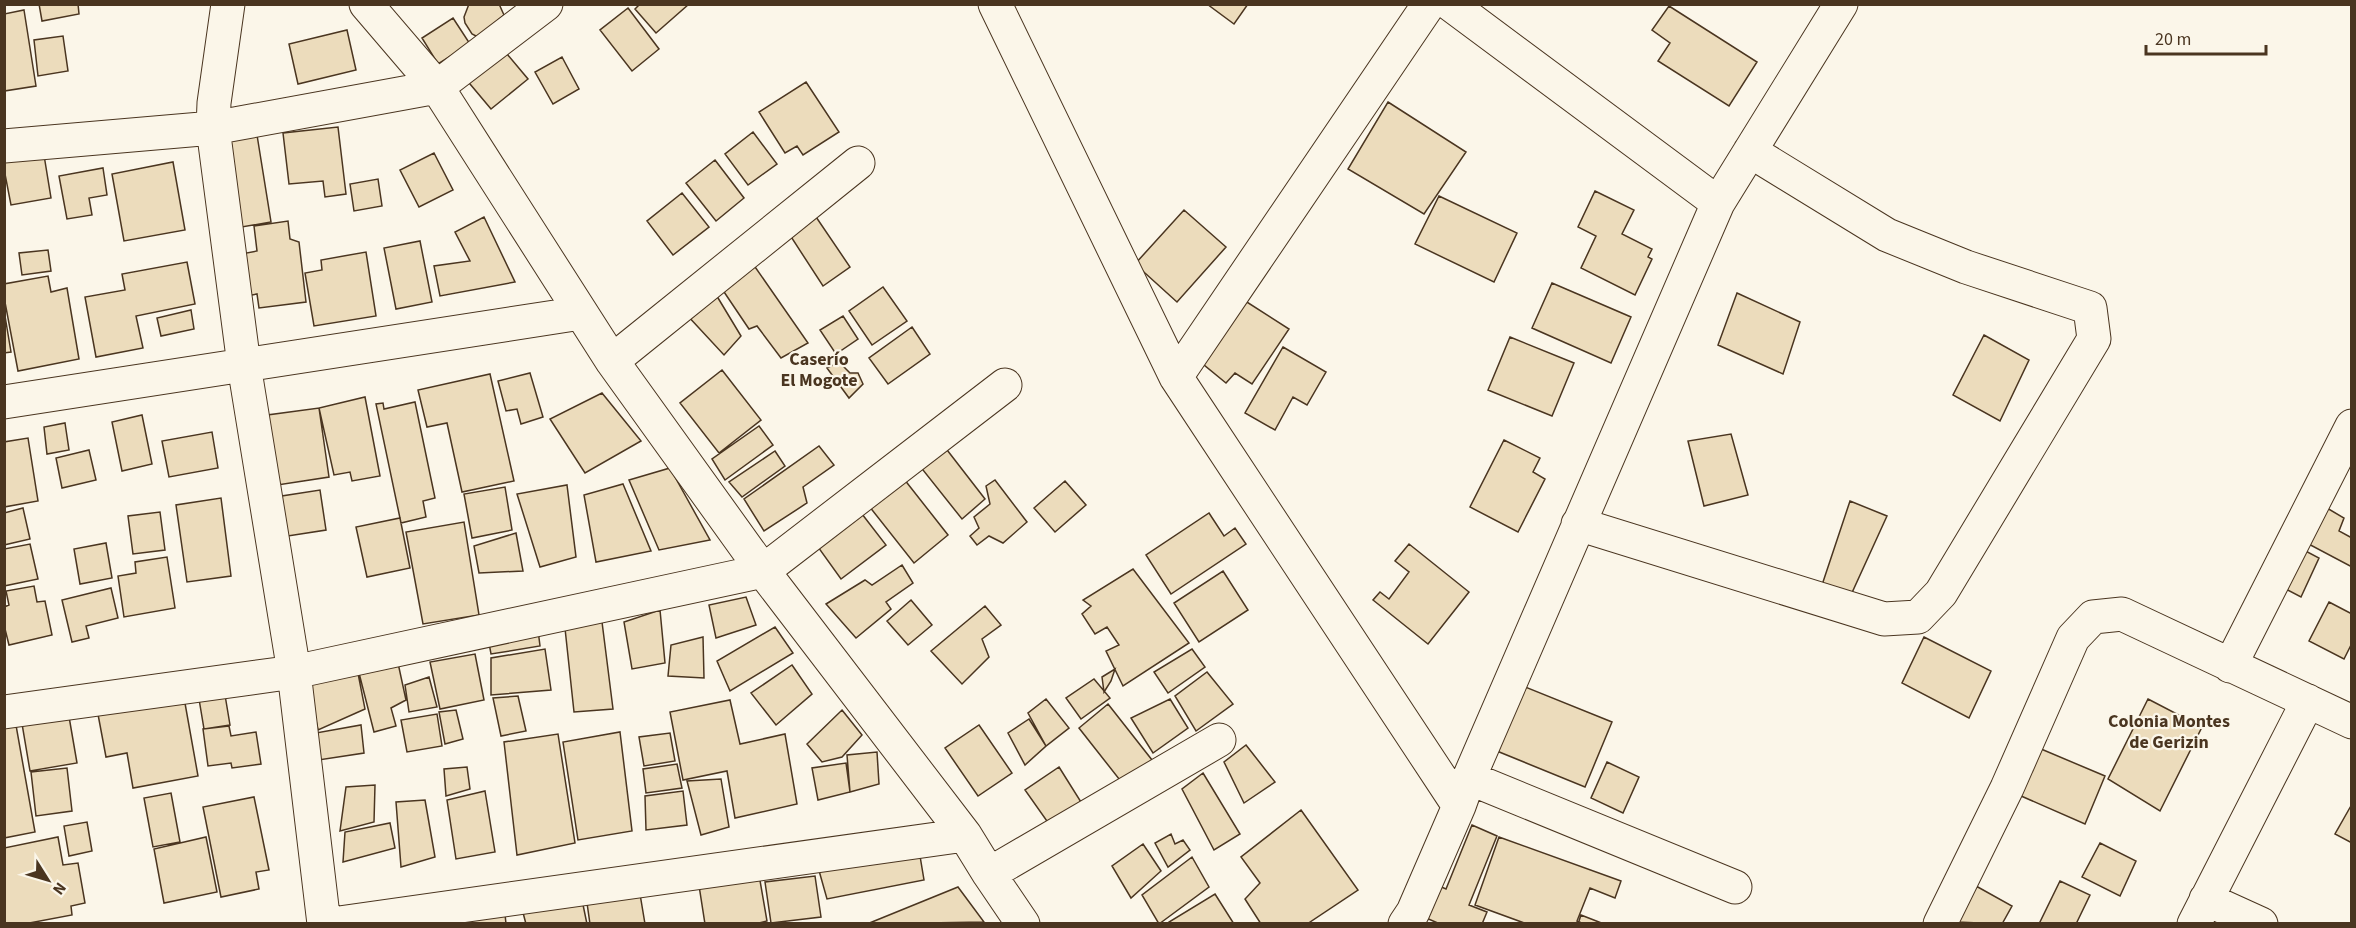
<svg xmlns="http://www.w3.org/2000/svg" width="2356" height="928" viewBox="0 0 2356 928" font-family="'Source Sans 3',sans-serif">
<rect width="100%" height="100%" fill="#fbf6e9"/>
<path fill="#ecdcbc" stroke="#4a3520" stroke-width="1.5" d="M39 4H78L79 14 42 21Z
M469 4H499L504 15 478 37 472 34 465 23 464 17Z
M640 4H689L656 33 635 9Z
M1207 4H1248L1234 24Z
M1669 6 1757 62 1729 106 1658 61 1670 43 1652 30Z
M628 8 659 49 632 71 600 30Z
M24 10 36 86 4 91V14Z
M453 18 470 44 438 64 422 38Z
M347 30 356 70 298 84 289 44Z
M63 36 68 71 38 76 34 40Z
M502 48 528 79 491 109 465 78Z
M562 57 579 89 553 104 535 72Z
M806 82 839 132 803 155 797 146 785 153 759 112Z
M1388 102 1466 152 1424 214 1348 169Z
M338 127 346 194 325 197 323 181 289 184 283 133Z
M753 132 777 164 748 185 725 154Z
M257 135 271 222 236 228 221 141Z
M43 149 51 198 11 205 4 169V156Z
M434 153 453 190 419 207 400 170Z
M715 160 744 198 716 221 686 183Z
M173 162 185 230 124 241 112 174Z
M103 168 107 195 89 198 92 215 67 219 59 176Z
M378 179 382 206 354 211 350 184Z
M1595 191 1634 210 1622 234 1652 249 1648 257 1652 259 1635 295 1581 268 1596 236 1578 227Z
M682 193 709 227 673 255 647 221Z
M1439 196 1517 233 1494 282 1415 244Z
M1184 210 1226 247 1177 302 1135 264Z
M812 211 850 267 823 286 786 229Z
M484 217 515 282 440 296 434 266 470 261 455 232Z
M288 221 290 239 299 242 306 302 259 308 257 294 246 296 241 254 257 251 254 226Z
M420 241 432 302 396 309 384 248Z
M48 250 51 271 22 275 19 253Z
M366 252 376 316 314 326 305 273 322 270 321 260Z
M187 262 195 304 136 316 143 348 96 357 85 297 125 290 122 274Z
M753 264 808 343 781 358 757 326 749 329 718 283Z
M48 276 51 292 67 288 79 359 18 371 4 297V284Z
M1552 283 1631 317 1611 363 1532 328Z
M883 287 907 321 872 345 849 311Z
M712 288 741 336 724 355 686 314Z
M1737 293 1800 322 1783 374 1718 345Z
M1239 297 1289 329 1252 384 1235 373 1226 383 1198 360Z
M4 310 11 352 4 353Z
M191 310 194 329 161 336 157 318Z
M843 316 858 339 836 354 820 330Z
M912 327 930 354 888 384 869 358Z
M1984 335 2029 360 2000 421 1953 395Z
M1510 337 1574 363 1552 416 1488 390Z
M1283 347 1326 372 1307 405 1293 397 1275 430 1245 413Z
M839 362 850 373H858L863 384 849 398 827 368Z
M722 370 761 420 719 453 680 403Z
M530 373 543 417 521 424 517 409 506 411 498 381Z
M490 374 514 481 462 492 447 423 427 427 418 390Z
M602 393 641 441 585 473 550 419Z
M365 397 380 476 352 481 350 472 334 475 319 408Z
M415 402 435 498 423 501 426 517 401 523 376 404 383 403 384 409Z
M319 408 329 477 271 486 260 416Z
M142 415 152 464 122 471 112 422Z
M65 423 69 450 47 454 44 427Z
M759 426 773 445 725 480 712 459Z
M212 432 218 468 169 477 162 441Z
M1731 434 1748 495 1704 506 1688 441Z
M28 438 38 501 4 507V442Z
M1504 440 1540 458 1533 472 1545 479 1518 532 1470 507Z
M819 446 834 465 803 487 807 503 764 531 744 499Z
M944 446 985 499 962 519 919 465Z
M89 450 96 480 62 488 56 458Z
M775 451 785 466 742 497 729 482Z
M670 468 710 540 659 550 629 480Z
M904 479 948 535 914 563 869 506Z
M995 480 1027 522 1003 543 989 536 977 545 970 536 979 528 974 517 990 504 986 486Z
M1065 481 1086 505 1055 532 1034 508Z
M623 484 651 551 596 562 584 495Z
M567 485 576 557 540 567 517 494Z
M505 487 512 530 472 538 464 494Z
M320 490 326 530 275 538 269 498Z
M221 498 231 576 187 582 176 505Z
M1850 501 1887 516 1850 597 1821 588Z
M23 508 30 539 4 545V513Z
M2327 508 2344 518 2339 531 2352 538V567L2301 540Z
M160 512 165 550 133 554 128 516Z
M1209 513 1224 536 1235 528 1246 544 1171 594 1146 555Z
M862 514 886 545 841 579 818 547Z
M400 518 410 568 367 577 356 527Z
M464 522 479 615 423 624 406 532Z
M516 533 523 571 479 573 474 546Z
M106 543 112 578 80 584 74 549Z
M30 544 38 579 4 586V549Z
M1409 544 1469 592 1428 644 1373 600 1380 592 1389 599 1409 572 1395 561Z
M2298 547 2319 558 2301 597 2280 586Z
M167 557 175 608 124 617 118 576 136 573 135 562Z
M902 565 913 583 886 602 891 609 856 638 826 604 865 580 872 585Z
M1133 569 1189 643 1123 686 1106 651 1119 645 1107 627 1095 634 1082 614 1091 606 1083 600Z
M1223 571 1248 610 1199 642 1174 603Z
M34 586 37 602 45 601 52 635 9 645 4 625V607L9 605 6 591Z
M111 588 118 618 86 626 89 638 72 642 62 600Z
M746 597 756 625 716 638 709 605Z
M911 600 932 625 908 645 887 621Z
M2329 602 2352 614V643L2344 659 2309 641Z
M985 606 1001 625 982 639 989 657 962 684 931 651Z
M660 610 665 663 632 669 624 622Z
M601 614 613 709 574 712 564 619Z
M537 622 540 646 491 654 487 632Z
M775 627 793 653 730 691 717 661Z
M703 637 704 678 668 676 671 645Z
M1924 637 1991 671 1969 718 1902 683Z
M545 649 551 690 491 695V658Z
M1192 649 1205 667 1168 693 1154 672Z
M475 654 484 700 440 709 430 662Z
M356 663 365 709 318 730 306 673Z
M398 663 406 700 391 708 396 726 374 732 359 673Z
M792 665 812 694 776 725 751 693Z
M1115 669 1111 681 1104 692 1102 677Z
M1207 672 1233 704 1196 731 1175 696Z
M429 677 437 707 409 712 405 685Z
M1094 679 1110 698 1081 719 1066 698Z
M1513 682 1612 722 1585 787 1487 747Z
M223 683 230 725 204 729 197 687Z
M183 692 198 776 133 788 127 753 106 757 97 709Z
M518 696 526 731 501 736 493 698Z
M1046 699 1069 728 1046 746 1028 713Z
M1170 699 1188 728 1153 753 1131 718Z
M2148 699 2202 727 2160 811 2108 779Z
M730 700 740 744 785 734 797 804 735 818 727 771 683 780 670 712Z
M1108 704 1152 760 1123 784 1079 728Z
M67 705 77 763 30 771 20 712Z
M456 710 463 739 445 744 439 712Z
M842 710 862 735 842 757 822 762 807 744Z
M14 714 35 832 4 838V715Z
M437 714 442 746 407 752 401 720Z
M1029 719 1046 746 1025 765 1008 733Z
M361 725 364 753 312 761 310 734Z
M979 725 1012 773 978 796 945 748Z
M229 726 231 736 256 732 261 764 232 768 231 763 208 766 203 729Z
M620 732 632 831 578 840 563 742Z
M670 733 675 761 644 766 639 737Z
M558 734 575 843 517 855 504 742Z
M1246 745 1275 782 1244 803 1224 762Z
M2034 746 2105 776 2085 824 2012 792Z
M877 752 879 784 850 792 847 755Z
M1607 762 1639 777 1623 813 1591 798Z
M846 763 850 792 818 800 812 768Z
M677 764 682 788 646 793 643 769Z
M467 767 470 789 446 796 444 769Z
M1059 767 1081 802 1049 824 1025 790Z
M67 768 72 811 36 816 31 772Z
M1203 773 1240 834 1214 850 1182 789Z
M721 779 729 827 701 835 687 781Z
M375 785 374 822 340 831 346 787Z
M485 791 495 852 456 859 447 800Z
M683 791 687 825 646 830 645 796Z
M171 793 180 842 153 847 144 798Z
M254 797 269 870 256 872 259 889 221 897 203 807Z
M425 800 435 857 401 867 396 802Z
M2352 804V843L2335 834Z
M1301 810 1358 890 1307 924H1261L1245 899 1260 883 1241 857Z
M87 822 92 851 69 856 64 826Z
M390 823 395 848 343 862 345 832Z
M1472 825 1497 836 1469 905 1487 912 1482 924H1440L1417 914 1430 882 1446 889Z
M1171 834 1175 844 1183 840 1190 850 1168 867 1155 843Z
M58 837 63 865 78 863 85 903 71 906 72 915 24 924H4V848Z
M206 837 217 892 164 903 154 849Z
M1499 837 1621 881 1615 898 1590 888 1577 921 1584 924H1527L1475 905Z
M2100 843 2136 861 2120 896 2082 877Z
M1143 844 1161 871 1131 898 1112 866Z
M919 850 924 880 827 899 818 867Z
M1192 857 1209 887 1159 924 1142 895Z
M758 869 767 921 755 924H705L698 879Z
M815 876 821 917 771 923 765 882Z
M2060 881 2090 895 2076 924H2039Z
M1976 886 2012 906 2002 924 1957 922Z
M958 887 984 922 867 924Z
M639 888 645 924H590L586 896Z
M1215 894 1234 924H1170L1169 922Z
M581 895 587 924H526L521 905Z
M505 914 506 924H472L471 919Z
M1581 915 1604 924H1578Z"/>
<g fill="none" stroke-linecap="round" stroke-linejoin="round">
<g stroke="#4a3520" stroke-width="35">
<path id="street" d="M228 4 214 103 213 128 244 365 294 672 324 924
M366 4 437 87 612 361 763 571 965 835 989 874 1023 924
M995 4 1176 377 1459 806
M1450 4 1718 203
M4 146 213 128 437 87 546 4
M612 361 858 163
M1176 377 1429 4
M4 402 581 313
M1578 524 1884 619 1918 617 1941 593 2094 339 2090 308 1966 267 1887 235 1750 151
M2230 666 2352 426
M4 712 294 672 763 571 1005 385
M1469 778 1735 887
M989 874 1219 740
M2206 899 2261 924
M332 924 965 835
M1405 924 1413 912 1459 806 1469 778 1718 203 1841 4
M1940 924 2007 788 2073 638 2093 617 2122 614 2352 722
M2194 924 2308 701"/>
</g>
<use href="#street" stroke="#fbf6e9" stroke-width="33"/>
</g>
<g text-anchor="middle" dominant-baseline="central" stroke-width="4.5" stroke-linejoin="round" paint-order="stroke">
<g font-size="18" font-weight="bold" fill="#4a3520" stroke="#fbf6e9">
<text x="819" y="359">Caserío<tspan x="819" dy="21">El Mogote</tspan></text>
<text x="2169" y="721">Colonia Montes<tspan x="2169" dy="21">de Gerizin</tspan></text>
</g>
</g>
<rect width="2356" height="928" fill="none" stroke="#4a3520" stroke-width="12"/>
<g transform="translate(48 880) rotate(127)" stroke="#fbf6e9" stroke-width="4.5" paint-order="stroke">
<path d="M0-4.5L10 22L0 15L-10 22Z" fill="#4a3520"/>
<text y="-9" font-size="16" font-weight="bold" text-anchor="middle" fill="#4a3520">N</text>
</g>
<path d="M2146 45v9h120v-9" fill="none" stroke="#4a3520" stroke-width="3"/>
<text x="2155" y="45" font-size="18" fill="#4a3520" stroke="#fbf6e9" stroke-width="4.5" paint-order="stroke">20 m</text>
</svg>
